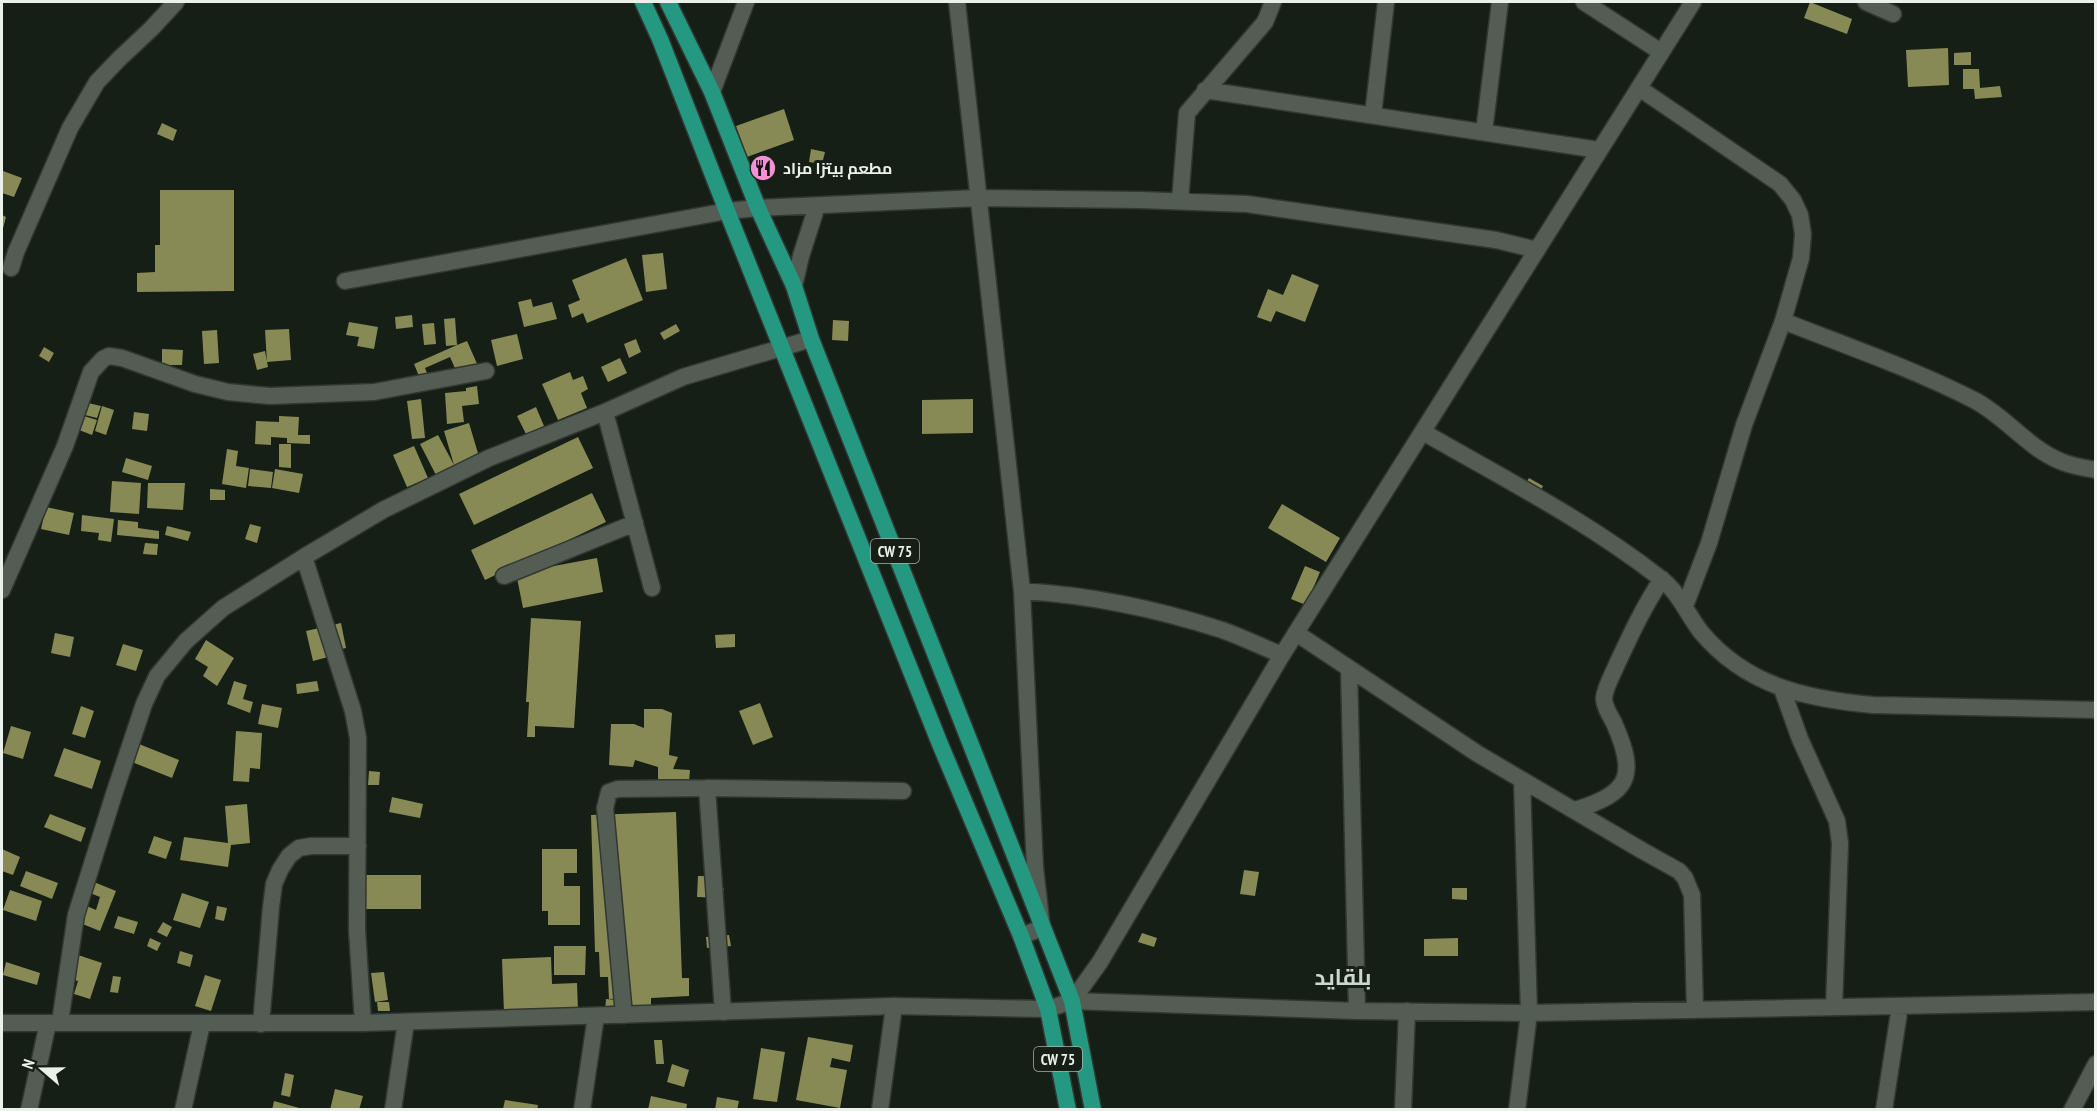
<svg xmlns="http://www.w3.org/2000/svg" width="2097" height="1111" viewBox="0 0 2097 1111" font-family="'PT Sans Narrow',Cairo,sans-serif">
<rect width="100%" height="100%" fill="#161f16"/>
<path fill="#888a55" d="M1810 2 1852 19 1847 34 1804 18Z
M1948 48 1949 85 1908 87 1906 50Z
M1971 52V65H1954V53Z
M1963 69H1979L1980 88 2000 86 2002 97 1975 99 1974 89H1963Z
M784 109 794 140 747 157 736 126Z
M162 123 177 130 173 141 157 134Z
M811 149 825 152 822 164 809 162Z
M3 171 22 178 14 197 2 193Z
M160 190H234V291L137 292V273L155 272V245H160Z
M2 215 6 217 2 232Z
M663 253 667 289 646 292 642 255Z
M626 258 643 300 587 323 583 313 572 318 568 305 580 300 572 280Z
M1292 274 1319 285 1305 322 1276 311 1271 322 1257 317 1268 289 1283 295Z
M531 299 533 307 552 302 557 319 524 327 518 302Z
M412 315 413 327 396 329 395 317Z
M455 318 457 345 467 341 478 366 458 375 450 357 425 368 429 378 421 381 414 364 457 345 446 346 444 319Z
M833 320 849 321 848 341 832 340Z
M349 322 378 327 374 349 357 346 359 337 346 335Z
M434 323 436 344 424 345 422 324Z
M676 324 680 331 664 340 660 333Z
M289 329 291 360 267 362 265 330Z
M217 330 219 363 204 364 202 331Z
M517 334 523 359 497 366 491 340Z
M636 339 641 352 629 358 624 344Z
M44 347 54 353 49 362 39 356Z
M162 349 183 350 182 365H162Z
M265 351 268 367 257 370 253 354Z
M620 358 627 373 608 382 601 367Z
M570 372 573 380 583 376 588 389 581 393 587 408 558 420 542 384Z
M477 386 479 404 462 406 464 422 447 424 445 393 466 391V388Z
M421 399 425 438 412 439 407 401Z
M973 399V433L922 434V400Z
M88 403 101 406 97 418 85 415Z
M102 406 114 410 106 435 95 431Z
M536 407 544 426 526 434 517 416Z
M134 412 149 414 147 431 132 429Z
M84 416 97 420 92 435 79 430Z
M279 416 299 417 298 435H310V444L287 443V438L271 437V445L255 444 256 421 279 422Z
M469 423 480 460 437 477 420 444 438 435 454 465 444 431Z
M578 437 593 468 474 525 459 494Z
M279 444H291V468L279 467Z
M414 446 428 478 407 487 393 455Z
M227 449 238 451 236 466 249 468 246 488 222 484Z
M126 458 152 466 148 480 122 472Z
M250 469 273 472 271 488 248 486Z
M275 469 303 474 299 493 272 488Z
M1529 478 1543 486 1538 496 1523 488Z
M112 481 141 483 139 514 110 512Z
M148 483H185L183 510 147 508Z
M210 489 225 490V500H210Z
M592 493 606 522 485 580 471 550Z
M1282 504 1340 538 1326 562 1268 528Z
M46 507 74 513 69 535 41 529Z
M82 515 114 519 111 542 98 540 99 533 81 531Z
M118 520 138 522V528L159 531V539L117 535Z
M250 524 261 527 257 543 245 539Z
M167 526 191 532 188 541 165 535Z
M145 543 158 544 157 555 143 554Z
M597 558 603 592 523 608 516 573Z
M1305 566 1320 572 1306 605 1291 599Z
M531 618 581 621 574 728 535 726V737H527L529 702H526Z
M341 623 346 648 327 652 328 657 313 661 306 631Z
M55 633 74 637 70 657 51 653Z
M735 634V647L716 648 715 635Z
M206 640 234 658 217 686 203 676 208 667 195 659Z
M123 644 143 650 136 671 116 665Z
M234 681 247 685 243 699 253 702 250 713 227 704Z
M317 681 319 691 297 694 296 684Z
M760 703 773 737 753 745 739 711Z
M262 704 282 708 278 728 258 724Z
M81 706 94 711 85 738 72 734Z
M644 709H662L672 713 669 755 678 757 673 769 690 770 689 782 658 781V767L635 760 633 767 609 765 611 724H634L644 728Z
M11 726 31 732 23 759 3 753Z
M236 731 262 733 260 769 250 768 249 782 233 781Z
M139 744 179 760 172 778 132 762Z
M64 748 101 761 92 789 54 776Z
M369 771 380 772 379 785H368Z
M392 797 423 804 420 818 389 812Z
M247 804 250 843 231 845 228 867 180 860 184 837 228 843 225 806Z
M676 812 682 978H689V996L651 998V1012L630 1013 629 998 609 999 608 977H600L599 952H595L591 815Z
M50 814 86 828 81 842 44 827Z
M154 836 172 842 166 859 148 853Z
M2 849 20 857 13 875 2 871Z
M542 849H577V873H564V886H580V925H548V911H542Z
M1244 870 1259 872 1255 896 1240 894Z
M26 871 58 883 52 899 20 886Z
M359 875H421V909H359Z
M698 876H706V887L724 888 723 898 697 897Z
M89 880 116 891 100 931 75 921 82 904 96 910 100 897 85 891Z
M1452 888H1467V900L1452 899Z
M10 890 42 901 36 921 3 910Z
M182 893 209 902 200 928 173 920Z
M217 906 227 908 224 921 215 919Z
M118 916 138 922 134 934 114 928Z
M163 922 172 927 167 937 157 932Z
M1142 933 1157 938 1154 947 1138 942Z
M729 935 731 946 707 948 706 937Z
M150 938 161 943 157 951 147 946Z
M1458 938V956H1424V939Z
M554 946H586L585 975H554Z
M180 951 193 955 190 967 177 963Z
M69 952 102 963 90 999 74 994 78 981 61 976Z
M551 957 552 984 577 983 578 1010 504 1013 502 959Z
M6 962 40 973 37 985 3 975Z
M384 972 388 1000 375 1002 371 973Z
M205 975 221 980 211 1011 195 1006Z
M113 976 121 977 118 993 110 992Z
M606 999 617 1000 616 1012 605 1011Z
M377 1002H389L390 1011H378Z
M808 1037 853 1045 850 1062 832 1058 830 1067 847 1070 840 1108 796 1100Z
M654 1040H662L664 1064H656Z
M761 1048 785 1052 777 1102 753 1099Z
M672 1064 689 1070 684 1087 667 1082Z
M285 1073 294 1075 290 1097 281 1095Z
M335 1089 363 1096 359 1110H330Z
M651 1096 687 1104 686 1110H648Z
M717 1097 739 1101 737 1110H715Z
M505 1100 538 1105 537 1110 503 1109Z
M274 1101 303 1109V1110H272Z"/>
<g fill="none" stroke-linecap="round" stroke-linejoin="round">
<g stroke="#313731" stroke-width="19">
<path id="minor" d="M957 2 1022 591 1035 867 1042 928 1021 936
M1584 2 1661 52
M1866 2 1893 14
M1639 88 1780 184 1793 200 1800 215 1803 234 1801 258 1783 321 1744 425 1709 543 1685 606
M1205 90 1599 150
M712 92 746 2
M1373 115 1386 2
M1484 132 1500 2
M1180 201 1187 113 1265 22 1273 2
M11 268 16 252 70 128 97 82 119 59 151 29 176 2
M345 281 727 211 758 208 978 198 1140 200 1247 204 1496 240 1537 250
M794 286 801 256 817 206
M1783 321C1847 346 1913 369 1974 400 2005 416 2028 448 2060 461 2071 466 2084 468 2096 470
M605 412 652 588
M1423 432C1503 478 1587 521 1660 578 1679 592 1687 614 1701 632 1746 686 1806 699 1873 705L2096 710
M304 557 353 711 358 738 357 930 363 1023
M504 576 635 523
M2 590 65 446 91 372 103 359 109 356 122 358 195 384 228 392 270 396 374 392 486 371
M1022 591C1090 595 1157 609 1222 630 1242 637 1262 647 1282 655
M1296 633 1478 754 1643 851 1679 871 1685 878 1692 895 1695 1010
M1349 668 1357 1011
M1782 689 1800 739 1837 821 1840 843 1834 1007
M707 788 723 1012
M1575 810C1629 793 1638 777 1614 723 1610 715 1604 707 1604 698 1605 687 1613 674 1617 664 1631 634 1644 606 1662 579
M1072 1001 1357 1011 1529 1013 2096 1002
M624 1015 605 808 609 792 618 789 707 788 903 791
M60 1022 76 915 114 794 144 704 157 676 186 641 223 608 304 557 383 510 489 458 605 412 683 377 811 339
M261 1024 271 907 274 884 280 870 289 856 299 848 311 846H358
M29 1110 48 1023
M183 1110 202 1024
M393 1110 406 1022
M582 1110 596 1016
M880 1110 894 1006
M1403 1110 1407 1011
M1517 1110 1529 1013 1522 780
M1884 1110 1900 1006
M2072 1110 2096 1064"/>
</g>
<g stroke="#313731" stroke-width="19">
<path id="tertiary" d="M2 1023H363L894 1006 1048 1009"/>
</g>
<g stroke="#313731" stroke-width="19">
<path id="secondary" d="M1048 1009 1072 1001 1100 962 1282 655 1693 2"/>
</g>
<g stroke="#313731" stroke-width="19">
<path id="primary" d="M643 2 660 39 727 211 940 744 1021 936 1048 1009 1068 1110
M668 2 712 92 758 208 794 286 811 339 1072 1001 1093 1110"/>
</g>
<use href="#minor" stroke="#535d53" stroke-width="16"/>
<use href="#tertiary" stroke="#535d53" stroke-width="16"/>
<use href="#secondary" stroke="#535d53" stroke-width="16"/>
<use href="#primary" stroke="#259882" stroke-width="16"/>
</g>
<defs>
<g id="restaurant-disc" transform="scale(1.35)"><circle r="9.5" fill="#f491d3" stroke="#161f16"/><path d="M-5-6h1v4h1v-4h1v4h1v-4h1v5L-1.5 .5V6h-2V.5L-5-1ZM5-6V6H3V1.5H1.5Q1.5-4 5-6Z" fill="#111"/></g>
</defs>
<g fill-rule="evenodd">
<use href="#restaurant-disc" x="763" y="168"/>
</g>
<g text-anchor="middle" dominant-baseline="central" stroke-width="6" stroke-linejoin="round" paint-order="stroke">
<g fill="#161f16" stroke="#aab1aa" stroke-width="1.5">
<rect x="871" y="539" width="48" height="24" rx="4.5"/>
<rect x="1034" y="1047" width="48" height="24" rx="4.5"/>
</g>
<g font-size="15" font-weight="bold" fill="#eaf0ea">
<text x="895" y="551">CW 75</text>
<text x="1058" y="1059">CW 75</text>
</g>
<g font-size="16" font-weight="bold" fill="#eaf0ea" stroke="#161f16" text-anchor="start">
<text x="783" y="168">مطعم بيتزا مزاد</text>
</g>
<g font-size="22" font-weight="bold" fill="#ccd8cb" stroke="#161f16">
<text x="1343" y="977">بلقايد</text>
</g>
</g>
<rect width="2097" height="1111" fill="none" stroke="#eaf0ea" stroke-width="6"/>
<g transform="translate(42 1069) rotate(290)" stroke="#161f16" stroke-width="4.5" paint-order="stroke">
<path d="M0-4.5L10 22L0 15L-10 22Z" fill="#eaf0ea"/>
<text y="-9" font-size="16" font-weight="bold" text-anchor="middle" fill="#eaf0ea">N</text>
</g>
</svg>
